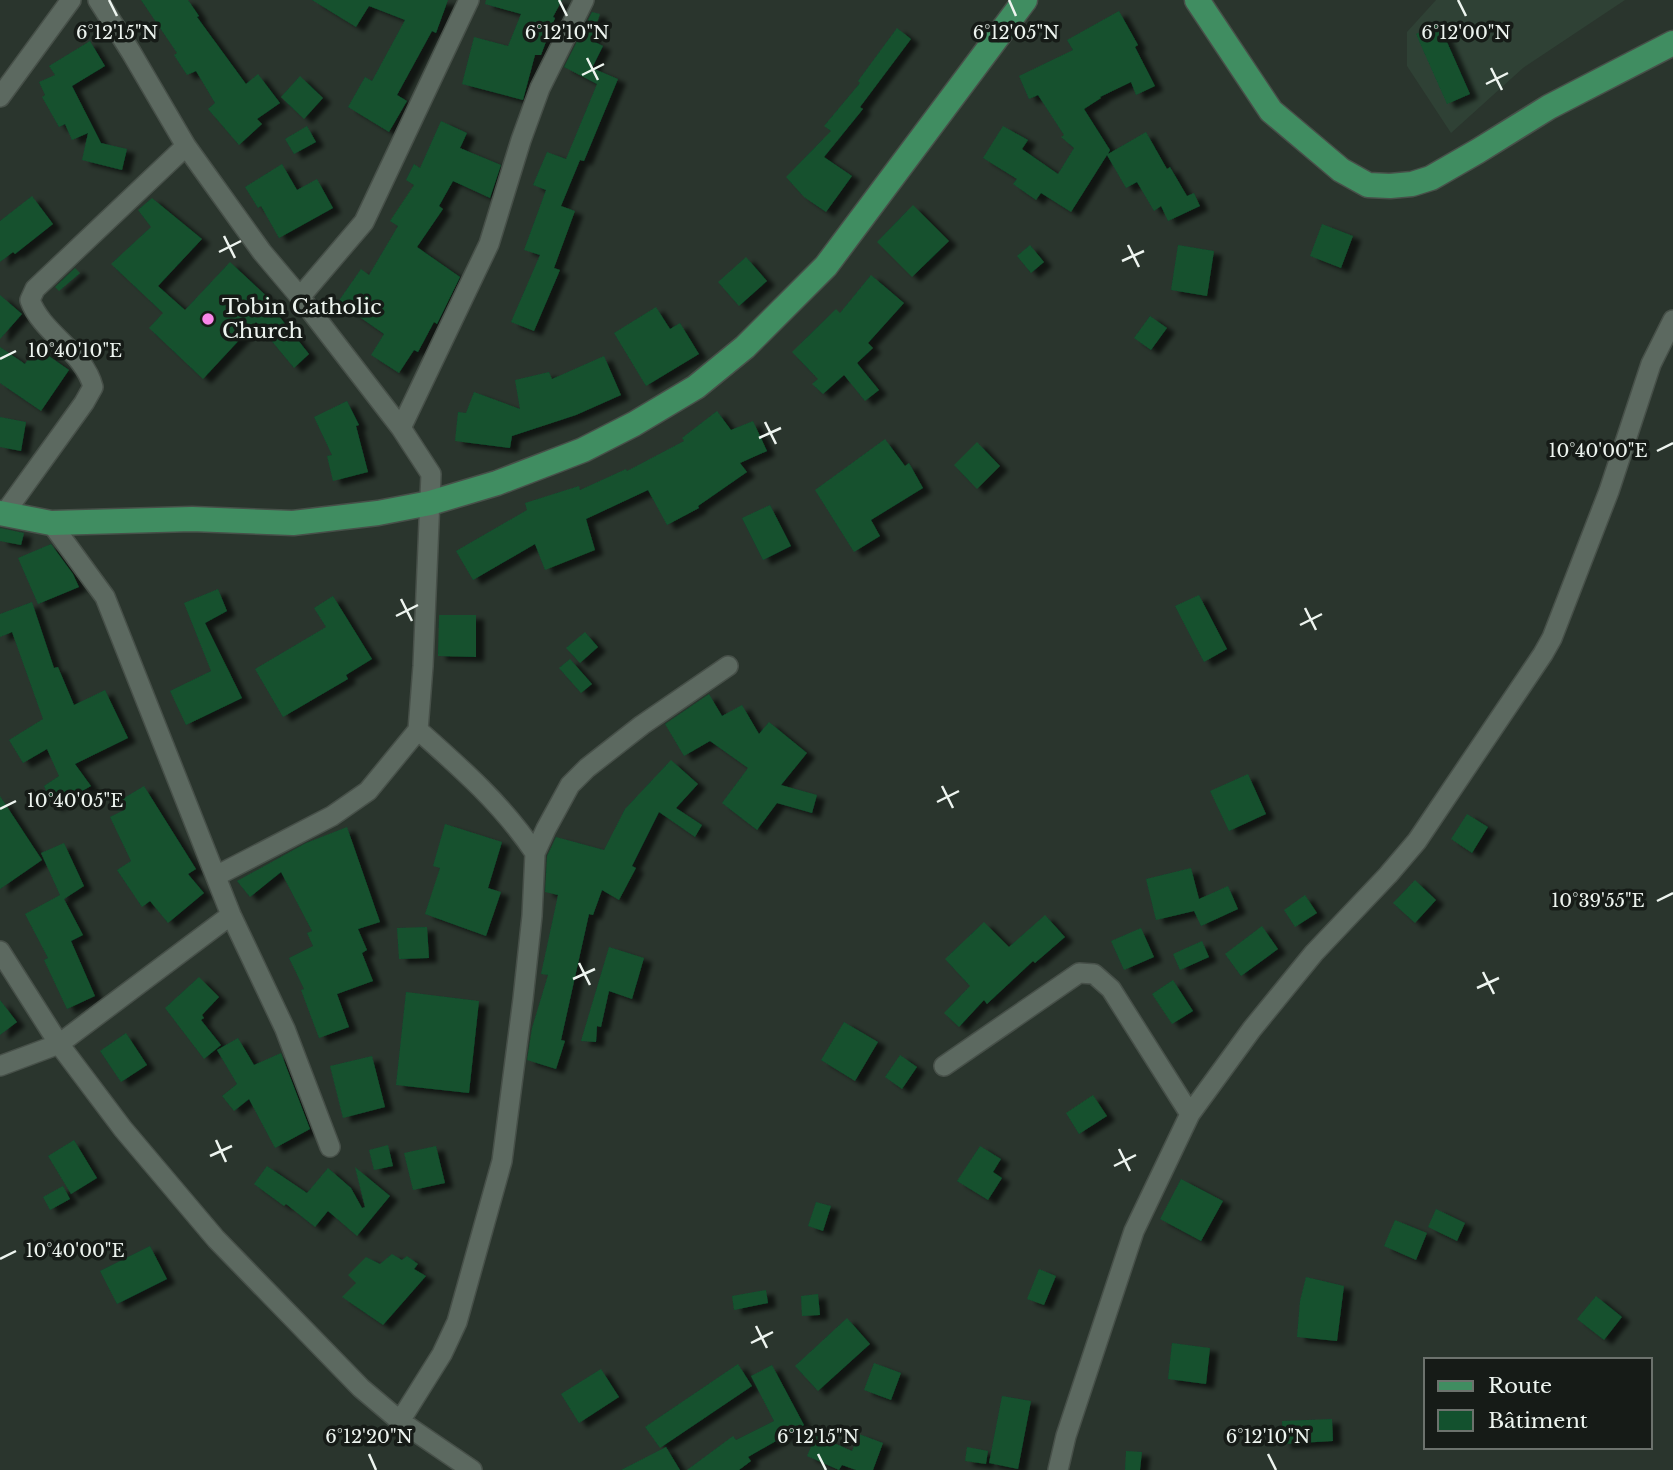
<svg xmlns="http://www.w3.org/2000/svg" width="1673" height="1470" viewBox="0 0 1673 1470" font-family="'Libre Baskerville',serif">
<defs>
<filter id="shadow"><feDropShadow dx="8" dy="4.5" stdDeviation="2" flood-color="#0009"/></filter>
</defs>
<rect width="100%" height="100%" fill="#2a352d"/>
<path fill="#2f4135" d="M1436 0H1625L1523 68 1451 133 1407 66V32Z"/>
<path fill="#13512e" filter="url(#shadow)" d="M141 0H188L199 16 197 17 246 84 258 74 280 103 257 119 262 124 239 145 208 109 215 103 196 71 187 75 174 55 177 53Z
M312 0H448L436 33 432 31 397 95 407 101 389 132 348 107 365 77 372 81 405 20 369 6 356 27Z
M486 0H562L553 17 555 18 541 55H535L523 100 462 84 474 37 508 46 521 14 485 4Z
M1119 11 1138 45 1135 47 1155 86 1136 95 1131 82 1100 97 1101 98 1084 109 1110 150 1108 154 1146 132 1167 169 1170 167 1187 196 1194 193 1200 206 1168 221 1161 206 1154 211 1137 182 1126 188 1107 155 1071 212 1041 193 1036 200 1013 184 1017 179 983 158 1003 126 1028 140 1022 149 1058 174 1074 148 1061 137 1064 135 1038 95 1029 99 1019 76 1073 50 1067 40Z
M592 12 600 14 591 40 603 46 592 68 618 79 584 161 580 160 561 206 575 211 554 268 560 270 534 331 511 322 540 255 524 250 546 190 533 185 547 152 566 159 597 84 564 67Z
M1439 24 1470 94 1447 104 1416 34Z
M897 28 911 39 860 107 863 109 824 157 852 176 826 212 804 197 786 177 831 131 824 126 860 83 858 81Z
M90 41 105 66 72 86 101 143 127 149 122 170 82 160 88 133 72 140 65 124 59 127 42 97 45 95 39 82 55 75 49 66Z
M300 76 323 98 304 119 281 97Z
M441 121 467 133 460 148 501 165 490 198 453 181 439 206 443 209 417 247 460 277 437 324 434 322 418 352 414 350 399 373 371 355 384 334 338 302 361 269 369 275 398 226 390 221 414 185 406 180 414 164 420 168Z
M307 126 316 142 294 154 285 139Z
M282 164 297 190 317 179 333 208 279 238 261 206 258 208 245 187Z
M32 196 53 224 15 254 13 252 0 262V221Z
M152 198 202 239 158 286 185 310 230 262 274 303 271 306 309 354 294 368 256 322 203 379 149 328 163 313 111 264 151 227 138 210Z
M913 205 949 241 912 277 877 242Z
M1322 224 1353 236 1341 268 1310 256Z
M1030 245 1044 262 1031 273 1017 256Z
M1178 245 1214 251 1207 296 1171 290Z
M746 257 767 281 739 306 718 282Z
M75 268 80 273 59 291 55 287Z
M871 275 904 303 868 343 873 348 857 363 879 390 865 401 844 375 823 394 812 384 818 379 792 352 836 309 840 313Z
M0 295 22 314 0 339Z
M656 307 670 329 680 323 699 354 646 386 614 333Z
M1150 316 1167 328 1151 350 1134 338Z
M0 347 25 364 36 347 69 370 41 411 0 383Z
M604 356 621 395 576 415 512 436 510 448 455 441 458 412 466 413 474 392 520 409 515 380 549 372 552 379Z
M347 401 359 425 356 426 368 472 333 481 327 456 332 455 314 417Z
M717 411 731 430 753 421 767 451 740 463 747 472 698 506 699 508 667 525 648 490 586 519 595 550 545 570 535 544 473 580 456 551 527 510 525 503 579 486 580 490 626 469 627 471 684 441 682 438Z
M0 417 26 422 21 451 0 447Z
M885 439 905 466 909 463 923 488 871 520 880 536 854 552 815 490Z
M977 442 1000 466 977 489 954 465Z
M770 505 791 546 763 560 742 518Z
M0 528 24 533 21 545 0 541Z
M51 544 73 574 79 587 38 604 18 558Z
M218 589 227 611 205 623 242 698 186 725 170 691 211 671 184 603Z
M1199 595 1227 649 1204 662 1175 606Z
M333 596 372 659 346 675 348 679 283 717 255 669 326 627 314 608Z
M32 602 54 668 58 667 74 705 105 690 128 738 75 764 91 786 54 807 44 786 59 776 47 749 23 763 9 740 43 719 12 632 0 637V614Z
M439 615H476V657L438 656Z
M585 632 598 647 580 663 566 648Z
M570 659 592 684 581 693 559 668Z
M709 694 722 716 742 705 759 734 769 722 807 753 781 785 817 795 812 813 777 803 757 830 722 803 748 768 710 741 684 756 665 724Z
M671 760 698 784 676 808 702 825 695 837 659 812 632 866 636 868 619 900 602 890 593 915 589 914 561 1040 565 1041 556 1069 527 1060 532 1028 548 975 541 974 558 895 545 892 547 856 556 837 604 850 625 809Z
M1248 774 1266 814 1229 831 1210 791Z
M144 786 196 869 188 874 204 893 168 923 150 901 142 907 117 870 131 861 110 817 124 810 119 801Z
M0 796 42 860 0 889Z
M1467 814 1488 827 1472 853 1451 839Z
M445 824 502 842 488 888 501 892 486 936 425 914 440 868 433 866Z
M347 827 380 922 358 929 367 950 362 953 373 981 337 994 349 1027 319 1038 301 990 304 989 289 958 313 946 307 933 312 931 281 872 250 897 237 881 306 843Z
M64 843 84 886 64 899 83 935 71 941 95 996 67 1009 44 960 48 958 25 914 60 895 41 853Z
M1191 868 1199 899 1228 886 1238 909 1201 926 1194 911 1156 920 1146 879Z
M1415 880 1436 900 1415 923 1393 903Z
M1305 895 1317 913 1295 927 1284 910Z
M1045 915 1065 937 1035 963 1033 961 987 1004 984 1000 959 1027 944 1013 970 986 945 959 984 922 1009 947Z
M1262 926 1278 949 1241 976 1225 954Z
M427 927 429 958 399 959 397 928Z
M1141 928 1154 957 1124 970 1111 941Z
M1202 941 1209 957 1180 970 1173 954Z
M609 947 644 958 632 999 609 991 601 1027 597 1026 596 1042 581 1041Z
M199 977 219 997 202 1015 204 1018 201 1020 221 1045 204 1059 165 1008Z
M1173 980 1193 1011 1172 1024 1152 994Z
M406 992 479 1001 469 1093 396 1085Z
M0 1000 17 1022 0 1035Z
M844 1022 878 1042 855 1081 821 1060Z
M126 1033 147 1065 121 1082 100 1051Z
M238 1038 254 1065 281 1053 310 1129 275 1148 249 1099 234 1111 222 1096 237 1084 217 1050Z
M900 1055 917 1067 902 1089 885 1077Z
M372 1056 385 1107 343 1118 330 1066Z
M1093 1095 1107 1116 1079 1134 1066 1113Z
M74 1140 97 1178 71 1194 48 1156Z
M388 1145 393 1166 374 1170 369 1150Z
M436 1146 445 1183 413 1190 404 1153Z
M980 1146 1001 1159 993 1172 1002 1178 988 1200 957 1181Z
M267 1166 307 1193 328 1168 351 1188 362 1208 365 1207 355 1167 390 1196 357 1236 328 1211 315 1227 286 1204 284 1206 254 1184Z
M1181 1179 1223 1201 1201 1241 1160 1219Z
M63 1186 70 1199 50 1210 43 1197Z
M816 1202 831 1206 823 1231 808 1226Z
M1436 1209 1465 1223 1457 1241 1428 1227Z
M1395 1220 1427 1233 1416 1260 1384 1246Z
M150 1246 167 1279 117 1304 100 1271Z
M392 1254 402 1260 407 1256 418 1264 414 1269 426 1276 383 1325 342 1297 356 1283 348 1275 366 1257 380 1264Z
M1039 1269 1056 1276 1044 1305 1027 1299Z
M1306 1277 1344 1286 1337 1341 1297 1337 1300 1301Z
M766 1290 768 1303 734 1310 732 1296Z
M818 1294 820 1315 802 1316 801 1296Z
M1596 1296 1622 1317 1604 1340 1577 1319Z
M847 1318 870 1344 818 1391 795 1366Z
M1172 1343 1210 1348 1206 1384 1168 1379Z
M874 1363 901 1373 891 1400 864 1390Z
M738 1364 752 1386 660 1448 645 1427Z
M772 1365 804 1425 748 1457 751 1461 739 1470H687L733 1436 736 1440 774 1421 751 1376Z
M601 1369 619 1397 579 1423 561 1394Z
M1002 1396 1031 1401 1018 1469 989 1463Z
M1332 1419 1333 1441 1283 1444 1282 1421Z
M859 1434 883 1443 873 1470H856L842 1465 839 1470 807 1456 816 1435 852 1451Z
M666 1447 680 1470H621Z
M967 1447 988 1451 986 1464 965 1461Z
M1126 1451 1142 1452 1140 1470H1125Z"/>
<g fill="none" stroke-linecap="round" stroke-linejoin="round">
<g stroke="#475049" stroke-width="22">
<path id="minor" d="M98 0 131 52 186 146 262 252 300 297 401 428 431 474 423 666 418 730 368 791 332 816 216 876
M0 97 71 0
M300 297 364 222 469 0
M401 428 489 244 521 140 540 88 584 0
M4 514 84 403 93 387C84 351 42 334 30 300L35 289 186 146
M51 523 105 597 231 915 285 1029 330 1147
M418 730C461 768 503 805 535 853
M0 951 59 1044 123 1129 216 1239 361 1388 400 1421 472 1470
M0 1066 59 1044 231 915
M944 1066 1079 973 1094 974 1111 989 1190 1114
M400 1421 442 1354 457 1322 502 1161 523 999 532 916 535 853 546 829 570 785 587 768 642 725 728 666
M1058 1470 1066 1436 1134 1231 1190 1114 1252 1029 1314 953 1388 875 1417 841 1543 654 1552 638 1609 491 1651 364 1673 320"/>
</g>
<g stroke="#475049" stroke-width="27">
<path id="major" d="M1197 0 1271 111 1341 170 1368 185 1390 186 1412 184 1431 178 1478 151 1549 107 1673 43
M0 513 51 523 192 519 293 523 378 513 430 503 497 483 583 450 634 424 696 387 745 347 826 266 1025 0"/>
</g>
<use href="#minor" stroke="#5c6960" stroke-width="19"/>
<use href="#major" stroke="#408d61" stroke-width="24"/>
</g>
<path fill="none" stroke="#edf4ef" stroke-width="2.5" d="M109 0 117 16M559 0 567 16M1009 0 1016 16M1458 0 1466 16M587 58 598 80M1491 68 1502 90M582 75 604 64M1486 84 1508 73M224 236 235 258M1128 245 1139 267M219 252 241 241M1122 261 1144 251M0 359 16 351M765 422 776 444M759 438 781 428M1657 451 1673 443M401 599 412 621M1305 608 1316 630M396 616 418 605M1300 625 1322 614M942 786 953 808M937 802 959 791M0 809 16 801M1657 901 1673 893M579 963 590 985M1483 972 1494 994M573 979 595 969M1477 988 1499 978M216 1140 226 1162M1119 1149 1130 1171M210 1156 232 1146M1114 1166 1136 1155M0 1259 16 1251M756 1326 767 1348M751 1343 773 1332M369 1454 376 1470M818 1454 826 1470M1268 1454 1276 1470"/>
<circle fill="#f987e9" stroke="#161b17" stroke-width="2.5" cx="208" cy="319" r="7"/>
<g text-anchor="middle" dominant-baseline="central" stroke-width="7" stroke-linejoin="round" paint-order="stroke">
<g font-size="21" fill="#edf4ef" stroke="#161b17" text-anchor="start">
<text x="222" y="307">Tobin Catholic<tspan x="222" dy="24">Church</tspan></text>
</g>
</g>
<g font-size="18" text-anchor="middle" fill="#edf4ef" stroke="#161b17" stroke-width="7" stroke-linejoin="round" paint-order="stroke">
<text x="117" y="39">6°12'15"N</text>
<text x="567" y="39">6°12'10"N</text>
<text x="1466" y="39">6°12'00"N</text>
<text x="1016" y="39">6°12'05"N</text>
<text x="75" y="357">10°40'10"E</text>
<text x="1598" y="457">10°40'00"E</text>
<text x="75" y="807">10°40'05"E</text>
<text x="1598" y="907">10°39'55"E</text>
<text x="75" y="1257">10°40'00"E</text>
<text x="369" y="1443">6°12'20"N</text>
<text x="818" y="1443">6°12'15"N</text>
<text x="1268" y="1443">6°12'10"N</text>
</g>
<rect x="1424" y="1358" width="228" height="91" fill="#161b17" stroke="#6c726d" stroke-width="2"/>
<rect x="1438" y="1381" width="35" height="10" fill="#408d61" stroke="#6c726d" stroke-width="2"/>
<text x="1488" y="1393" font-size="21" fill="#edf4ef">Route</text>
<rect x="1438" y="1410" width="35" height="21" fill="#13512e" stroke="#6c726d" stroke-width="2"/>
<text x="1488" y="1428" font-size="21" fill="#edf4ef">Bâtiment</text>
</svg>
